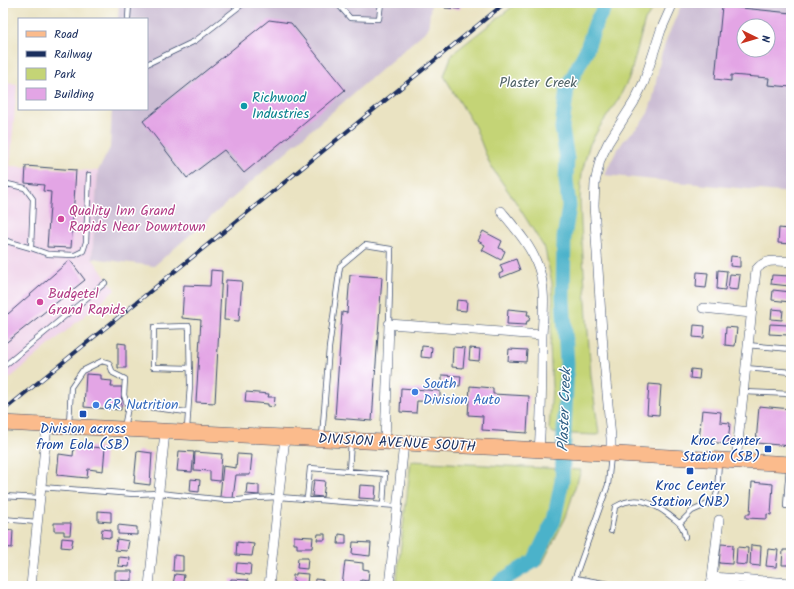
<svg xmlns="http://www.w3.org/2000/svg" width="794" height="589" viewBox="0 0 794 589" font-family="Kalam,sans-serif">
<rect width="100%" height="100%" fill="#fff"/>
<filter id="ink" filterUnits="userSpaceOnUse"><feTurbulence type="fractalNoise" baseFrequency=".025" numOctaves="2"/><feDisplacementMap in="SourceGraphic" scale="8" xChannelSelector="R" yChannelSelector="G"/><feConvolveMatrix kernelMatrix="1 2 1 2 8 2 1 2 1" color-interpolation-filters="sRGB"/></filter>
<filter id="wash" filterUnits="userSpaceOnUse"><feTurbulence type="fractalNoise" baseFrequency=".012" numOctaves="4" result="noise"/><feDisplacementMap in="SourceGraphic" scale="16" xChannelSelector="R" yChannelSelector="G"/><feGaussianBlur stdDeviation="0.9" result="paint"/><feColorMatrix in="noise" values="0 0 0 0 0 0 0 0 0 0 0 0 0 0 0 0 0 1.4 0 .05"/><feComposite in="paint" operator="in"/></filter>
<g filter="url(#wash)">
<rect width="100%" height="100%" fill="#eae3c2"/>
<path fill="#eed0e8" d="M3 34H7L4 83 17 84 10 166 98 171 92 258 115 290 3 384Z"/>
<path fill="#ccbed4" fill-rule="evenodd" d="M119 3H431L428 29 154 266 92 258 98 171 110 148 112 109H147V19H118Z
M682 3H791V193L604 175 616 152 625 139 640 125 648 113 653 98 661 56 667 38ZM744 26H768V50H744Z"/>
<path fill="#c4d476" stroke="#70826a" d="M517 3H658L645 20 630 76 618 100 599 128 589 146 582 172 580 198 581 225 587 318 591 376 599 434 596 435 553 433 549 429 552 388 550 346 553 314 552 283 545 249 515 201 490 165 475 127 444 76 452 54Z
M411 461 581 470 565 519 542 564 506 586H396Z"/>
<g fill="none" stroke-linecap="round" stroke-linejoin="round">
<path stroke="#4bb2ca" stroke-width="15" d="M496 586 504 579 534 561 554 520 562 481 567 364 563 298 564 238 569 206 566 180 567 159 562 128 567 88 586 51 596 22 607 3"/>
</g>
<g id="blocks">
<path fill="#e3a5e5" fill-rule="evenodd" d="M445 3H461L460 9 445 8Z
M722 6 791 13V87L768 85 769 78 731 75V81L715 79ZM744 26H768V50H744Z
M269 20 291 23 345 90 244 173 224 150 187 178 143 121Z
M26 166 76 170 71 248 47 247 51 192 43 191 44 185 25 183Z
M788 226H791L790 244 778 243 779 228 788 229Z
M483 231 502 241 499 248 505 251 501 260 482 250 485 245 478 241Z
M731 256 740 257V267L730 266Z
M516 259 520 270 500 278 499 274 503 272 500 265Z
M70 260 85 280 3 345V308L8 314Z
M211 270 222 271 215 403 196 402 201 320 182 318 184 285 210 286Z
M718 270 727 271 725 290 717 289Z
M697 272 708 273 706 288 696 287Z
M730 274 740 275 738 290 728 289Z
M350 275 382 277 372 421 335 418 342 312 347 313Z
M772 275 790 276 789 286 771 284Z
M226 280 242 281 239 321 224 320Z
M773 290 791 292 790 302 772 300Z
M457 300 467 301 466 311 456 310Z
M508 309 528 311 527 315H530L529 321H527L526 325 507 324Z
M772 309 783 310 782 320 771 319Z
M770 324 788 325V335L769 334Z
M694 325 705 326 704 338 693 337Z
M726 327 737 328 735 346 725 345Z
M118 343 126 344V368H118Z
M422 346 432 347 431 358 421 357Z
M453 347 465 348 463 368 452 367Z
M470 348 480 349 479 361 469 360Z
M509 349 527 350 526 362 508 361Z
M691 369 700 370 699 379 690 378Z
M86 374 101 375V380L112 381 111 387H122L121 410 84 407Z
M442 375 461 376 460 386 442 384Z
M649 384 661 385 659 415 647 414Z
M470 386 493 388V394L529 396 527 433 482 430 483 416 468 415Z
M401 388 440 391V402L417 401 416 413 400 412Z
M246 392 269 394 268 397H275L274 407 268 406V404L245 402Z
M759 406 791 409V446L756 443Z
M702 410 721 412 720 422 730 423 728 444 699 441Z
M74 446 105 448 103 471 88 469 87 478 57 475 59 454 73 456Z
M137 451 152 453 150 485 134 483Z
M179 451 194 452 192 472 177 471Z
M195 452 222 454 220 481 210 480V471L194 470Z
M237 454 252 455 250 475H236L233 498 220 497 223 466 236 468Z
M191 479 200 480 199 492 190 491Z
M314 480 325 481 323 497 312 496Z
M752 482 773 484 771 515 767 514V519L746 518V514H750Z
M247 484 259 485V495L246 494Z
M360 485 376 486 375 499 359 498Z
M98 511 111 512V522L98 521Z
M54 523H71L70 535H64V531H54Z
M118 525 137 527V535L118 534Z
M3 529 13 530 12 548 3 547Z
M102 529 111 530V538L101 537Z
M318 534H325V540H317Z
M339 534 346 535V544H338Z
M294 536 313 537 312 548H297V544H294Z
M62 538 73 539 71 548 61 547Z
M117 539 129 541 127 551 115 550Z
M237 542 254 544 252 556 236 555Z
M353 542 371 543 370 556 352 554Z
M721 544 733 545 732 564 719 563Z
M751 545 761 546 760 566 750 565Z
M737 547 748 548 747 565 736 564Z
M768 549 778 550 776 567 766 566Z
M783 550H791L790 565H782Z
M174 555 183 556V571H173Z
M119 557 130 558 129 567 118 566Z
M298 558H308L307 569 297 568Z
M345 561 363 563V569L369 570 368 581 361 580 360 586H342Z
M237 563 251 564 250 575 236 573Z
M115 571H132V581L115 580Z
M296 573 308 574 307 584 295 583V581H293V575H296Z
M175 574 184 575 183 582H185V586L173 584Z
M231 579 248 580V586H230Z
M315 579 323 580V586H314Z"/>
</g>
</g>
<g filter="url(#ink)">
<use href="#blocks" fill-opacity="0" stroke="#3a4a6d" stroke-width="1"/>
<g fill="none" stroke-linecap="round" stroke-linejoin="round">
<g stroke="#3a4a6d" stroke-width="6">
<path id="service" d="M337 3 350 18 379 19 381 3
M128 19 129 3
M147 64 195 41 244 3
M3 183 25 188 33 199 31 248 48 254 75 255 83 251 86 242 89 175
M3 206 5 184
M3 240 31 248
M747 345 791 349
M3 367 105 283
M745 368 791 372
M743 392 791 394
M69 424 71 387 82 371 102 361 109 363 113 373 125 379 124 395 128 407
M124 428 128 407H147L187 412
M187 429 190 385 189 326 154 327 153 367 190 368
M322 437 329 348 340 266 365 245 391 249 389 324
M789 466 786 506H791
M349 471 351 442
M41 487 134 494 159 493 225 500H238L257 498 279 497 397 506
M3 496 40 498
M307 499 310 468 385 474 383 505
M3 519 37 522
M680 523 692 511 710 503 715 499 717 492 719 462
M611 531 615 507C635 494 652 502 669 515 679 523 683 524 685 537
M575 578 620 586
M572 586 608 485 611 456"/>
</g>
<g stroke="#3a4a6d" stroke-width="10">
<path id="minor" d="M501 211C516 229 532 247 539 269 546 291 543 314 542 336 542 374 542 412 539 450
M703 308 751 313
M385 442 389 324 542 335
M611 454V438L603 348 594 205 595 183 600 160 608 143 634 102 644 82 661 30 673 3
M736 461 756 270C765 258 778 261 791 262
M712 577 791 583
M31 586 47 426
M149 586 165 432
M269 586 285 437
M389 586 404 443
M711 586 719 520"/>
</g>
<g stroke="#3a4a6d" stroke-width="16">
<path id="primary" d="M3 423 583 452 791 464"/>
</g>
<use href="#service" stroke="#fff" stroke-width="4.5"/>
<use href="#minor" stroke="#fff" stroke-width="9"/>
<use href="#primary" stroke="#fbbb8c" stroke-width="15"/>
<g stroke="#1b2f5e" stroke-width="4">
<path id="rail" d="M3 411 505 3"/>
</g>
<use href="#rail" stroke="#fff" stroke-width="2.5" stroke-dasharray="8" stroke-linecap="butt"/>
</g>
</g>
<circle fill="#0f9aa8" stroke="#fff" stroke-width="1.5" cx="244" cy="106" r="4"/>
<g fill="#d1479c" stroke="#fff" stroke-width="1.5">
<circle cx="61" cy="219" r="4"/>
<circle cx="40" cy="302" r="4"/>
</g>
<g fill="#3f7fe0" stroke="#fff" stroke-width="1.5">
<circle cx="415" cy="392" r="4"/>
<circle cx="96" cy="405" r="4"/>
</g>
<g fill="#1a4fb4" stroke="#fff" stroke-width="1.5">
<rect x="79" y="410" width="8" height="8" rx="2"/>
<rect x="764" y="445" width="8" height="8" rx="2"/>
<rect x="686" y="467" width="8" height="8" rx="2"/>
</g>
<g text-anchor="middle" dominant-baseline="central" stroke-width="3" stroke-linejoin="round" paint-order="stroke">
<g font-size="14" fill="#4e6165" stroke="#fff">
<text x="538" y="83">Plaster Creek</text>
</g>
<g font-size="14" fill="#0d838f" stroke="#fff" text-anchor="start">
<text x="252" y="98">Richwood<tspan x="252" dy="16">Industries</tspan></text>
</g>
<g font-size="14" fill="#b23c85" stroke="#fff" text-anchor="start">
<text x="69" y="211">Quality Inn Grand<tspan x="69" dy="16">Rapids Near Downtown</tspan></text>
<text x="48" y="294">Budgetel<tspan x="48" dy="16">Grand Rapids</tspan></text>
</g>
<g font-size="14" fill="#366cbe" stroke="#fff" text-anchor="start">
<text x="423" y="384">South<tspan x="423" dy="16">Division Auto</tspan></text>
<text x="104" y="405">GR Nutrition</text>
</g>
<g font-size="14" fill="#164399" stroke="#fff">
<text x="83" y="429">Division across<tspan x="83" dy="16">from Eola (SB)</tspan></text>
<text x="760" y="441" text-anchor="end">Kroc Center<tspan x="760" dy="16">Station (SB)</tspan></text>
<text x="690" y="486">Kroc Center<tspan x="690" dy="16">Station (NB)</tspan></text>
</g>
<g font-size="14" fill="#1b2f5e" stroke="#fff">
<text transform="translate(397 443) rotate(3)">DIVISION AVENUE SOUTH</text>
</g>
<g font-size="15" font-style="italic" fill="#2c5d84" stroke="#fff">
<text transform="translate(565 410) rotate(-88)">Plaster Creek</text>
</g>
</g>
<rect width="794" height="589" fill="none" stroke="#fff" stroke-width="16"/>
<rect x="18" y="18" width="130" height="92" fill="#ffffff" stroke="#a4acbf"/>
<rect x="26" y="31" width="20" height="6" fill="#fbbb8c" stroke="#a4acbf"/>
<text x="54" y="38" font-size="12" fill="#1b2f5e">Road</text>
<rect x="26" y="51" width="20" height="6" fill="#1b2f5e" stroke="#a4acbf"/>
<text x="54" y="58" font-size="12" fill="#1b2f5e">Railway</text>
<rect x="26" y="68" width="20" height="12" fill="#c4d476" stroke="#a4acbf"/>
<text x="54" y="78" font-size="12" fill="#1b2f5e">Park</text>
<rect x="26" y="88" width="20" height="12" fill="#e3a5e5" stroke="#a4acbf"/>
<text x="54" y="98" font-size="12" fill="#1b2f5e">Building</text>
<g transform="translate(756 38) rotate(95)"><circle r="19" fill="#ffffff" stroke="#a4acbf"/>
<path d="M0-3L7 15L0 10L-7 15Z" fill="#c8321e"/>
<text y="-6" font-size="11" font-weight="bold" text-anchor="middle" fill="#1b2f5e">N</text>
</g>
</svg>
